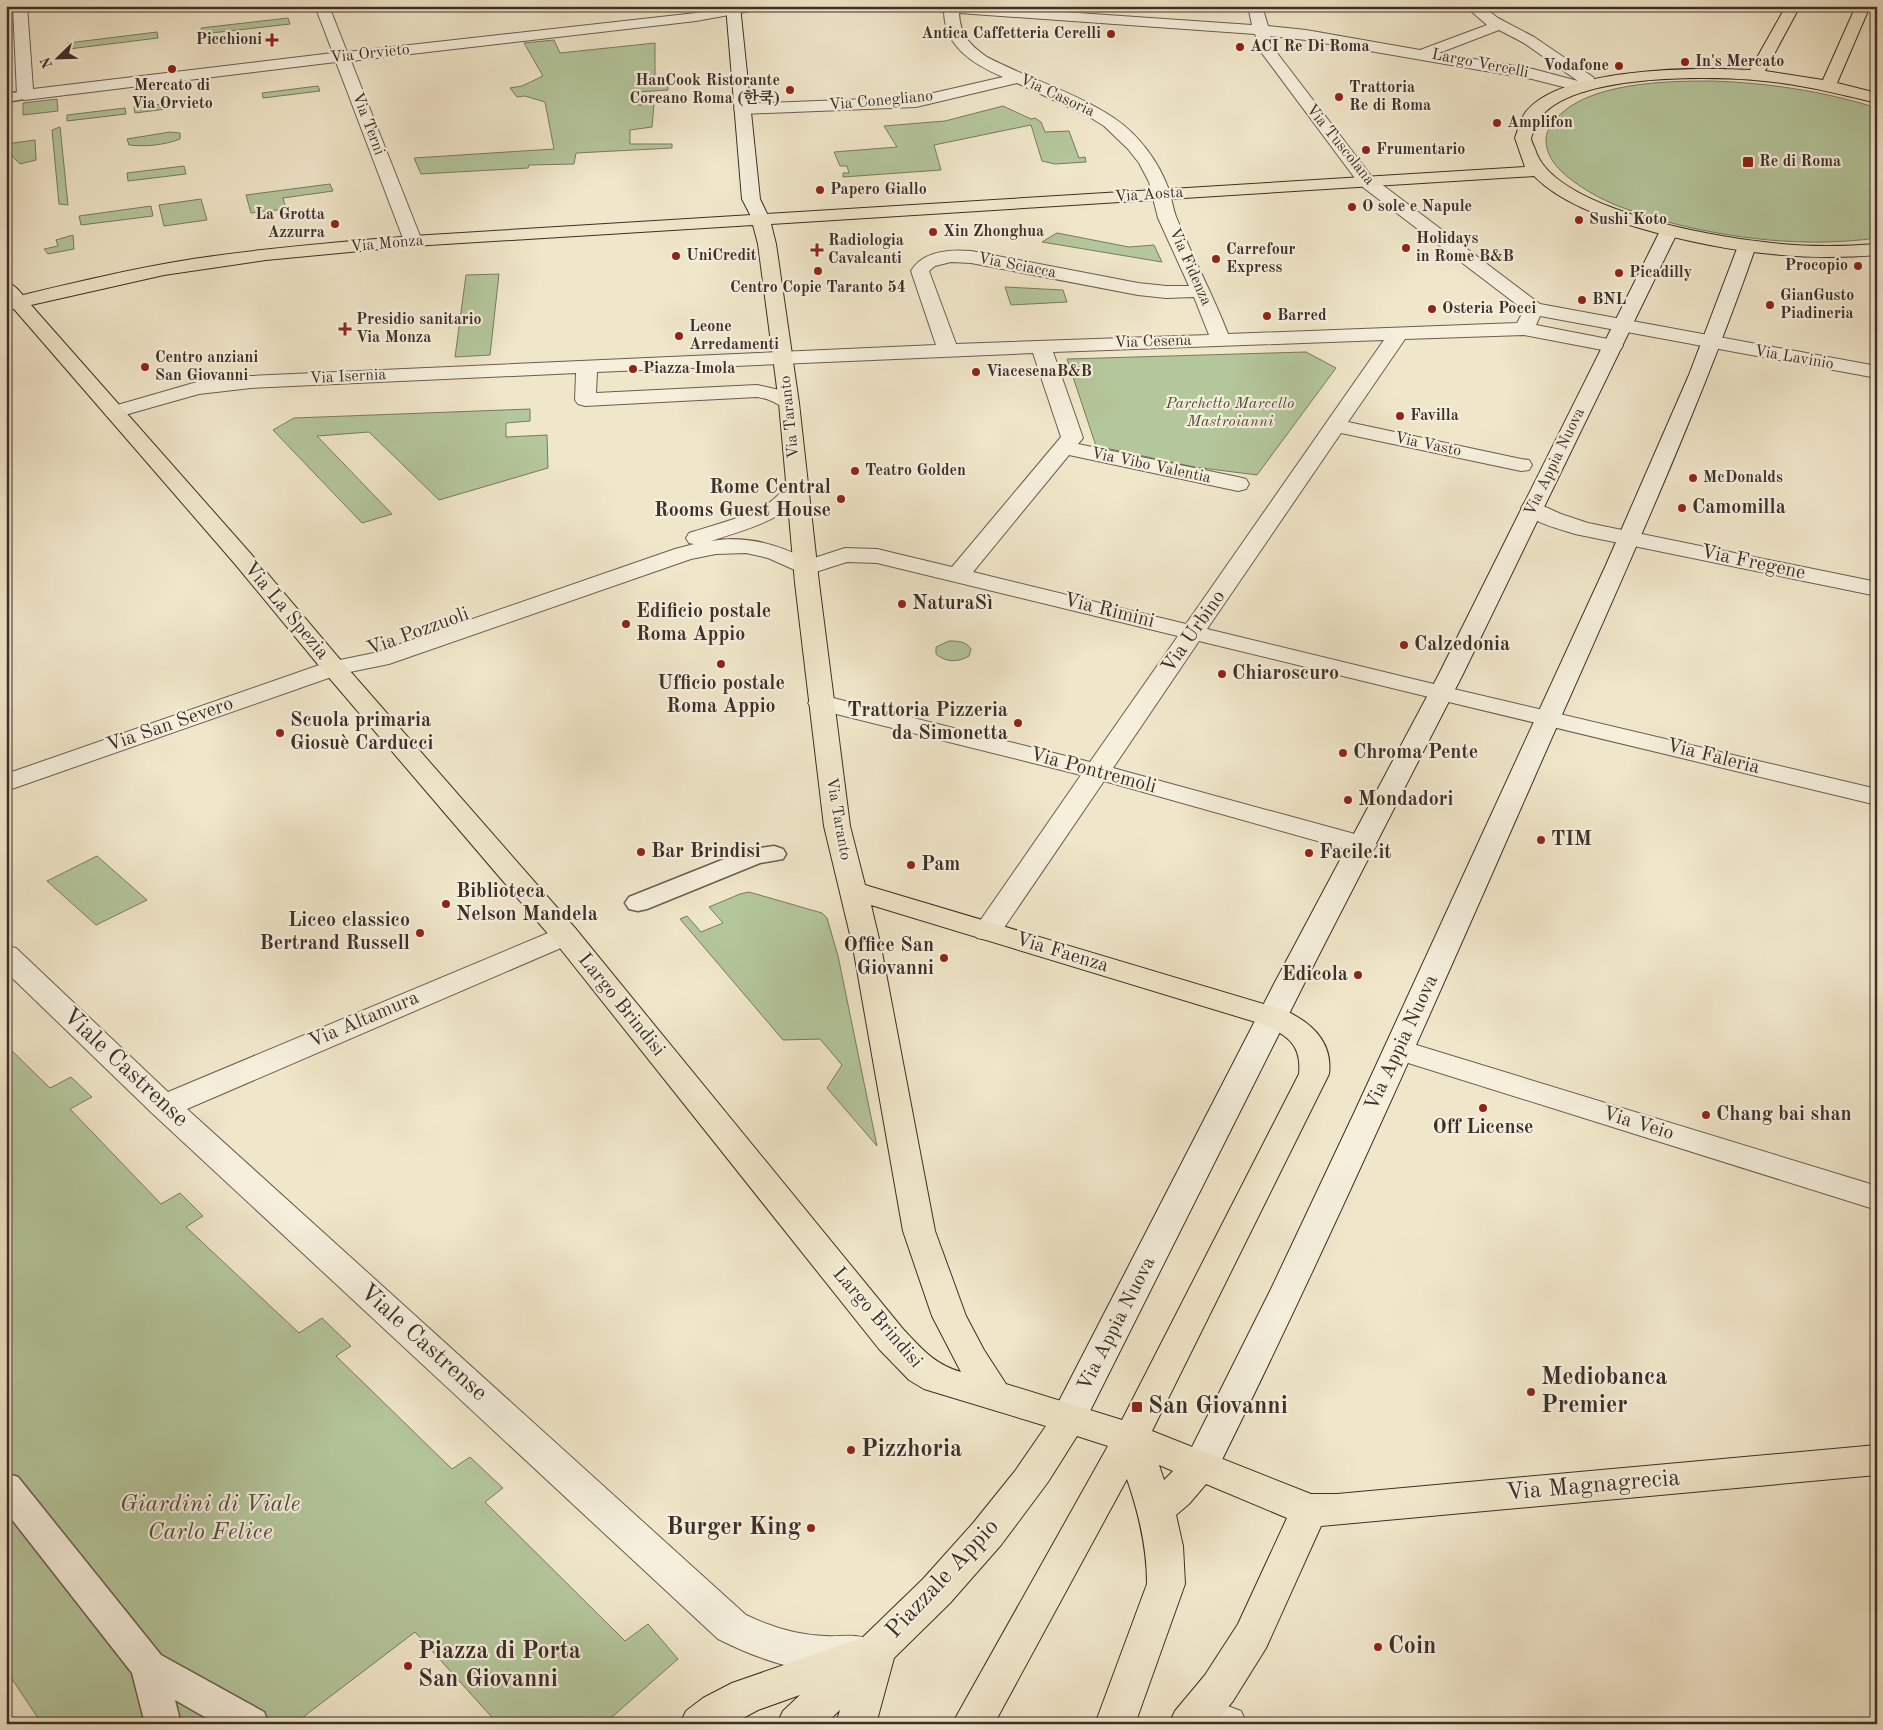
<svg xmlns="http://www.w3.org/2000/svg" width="1883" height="1730" viewBox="0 0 1883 1730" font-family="'Old Standard TT','Noto Serif KR',serif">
<rect width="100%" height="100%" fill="#f0e6c9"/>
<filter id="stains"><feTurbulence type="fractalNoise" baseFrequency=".004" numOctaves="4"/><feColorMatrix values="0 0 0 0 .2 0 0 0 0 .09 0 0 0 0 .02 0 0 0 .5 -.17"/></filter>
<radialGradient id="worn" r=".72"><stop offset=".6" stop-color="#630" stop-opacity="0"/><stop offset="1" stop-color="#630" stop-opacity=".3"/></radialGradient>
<path fill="#b4c69b" stroke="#787a62" d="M288 18 290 24 203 34 201 28Z
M157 32 158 38 69 49 68 43Z
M554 40 560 53 655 43V76H667L668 90 638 92V105L654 104 652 127 630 130V144H672V148L576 153 574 164 529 165 528 168 421 174 414 158 554 149 545 102 525 96 517 97 510 88 522 86 543 76 524 43Z
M1712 81C1768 83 1823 91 1877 108V238C1805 248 1730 239 1660 220 1637 213 1614 206 1593 194 1573 182 1546 165 1546 140 1546 132 1550 126 1555 120 1586 82 1667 81 1712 81Z
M318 86 320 91 263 98 262 93Z
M57 99 58 111 23 115V103Z
M173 103 174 108 135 113 134 107Z
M1003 106 1031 119 1035 118 1041 122 1045 132 1069 131 1079 158 1085 157 1086 162 1055 164 1042 161 1031 125 934 145 941 170 843 177V173H849L847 166H840L834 152 897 147 884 126 945 121Z
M125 108 126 114 67 121V115Z
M60 127 68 205 59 204 52 130Z
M170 132 180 133V139C165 145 145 147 129 145L127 139Z
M35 140 36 160 20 164 6 150V144Z
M184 166 186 174 128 181 127 173Z
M330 184 333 191 283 198 286 209 251 213 246 195Z
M201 199 207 220 164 226 159 205Z
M151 206 153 216 81 225 79 216Z
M1057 233 1129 247 1154 245 1162 262 1042 242Z
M73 235 74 249 48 254 44 249 58 246 56 240Z
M499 274 490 355 455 357 466 275Z
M1005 287 1063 290 1067 302 1011 305Z
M1306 352 1336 368 1257 475 1194 467 1096 446 1067 359Z
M530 409V421L506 423V437L547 435 548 468 439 500 369 432 317 436 392 514 362 523 273 430 294 418Z
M949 641C957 641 966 641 971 649L969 656C958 663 945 662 936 654V647Z
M97 856 147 900 96 925 47 881Z
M749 892 822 913 827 918 838 956 877 1146 827 1088 842 1065 820 1039 783 1040 680 919 687 916 701 932 723 923 709 907 740 894Z
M6 1045 50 1088 71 1077 92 1097 70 1109 161 1204 180 1193 203 1216 186 1227 299 1333 322 1318 351 1346 336 1356 452 1469 470 1457 503 1488 485 1502 625 1641 648 1624 678 1659 604 1724H498L415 1632 294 1724H42L6 1670Z"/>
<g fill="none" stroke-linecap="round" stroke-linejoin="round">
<g stroke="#695d51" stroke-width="3">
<path id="pedestrian" d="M25 91 30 92 32 95 30 98 6 102V94Z
M774 846 783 849 786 854 783 859 760 863 647 909 638 911 629 909 625 903 629 897 747 850Z
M6 1473 18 1477 161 1655 264 1712 269 1724H217L175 1700 181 1724H145L132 1673 6 1512Z"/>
</g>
<g stroke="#695d51" stroke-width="2">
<path id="minor" d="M13 6H27L33 89 333 53 315 6H329L347 52 696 13 730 6H763L756 10 696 21 351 61 422 241 419 245 413 246 407 245 404 241 336 62 25 100 19 98 17 95Z
M924 6H974L1252 25 1248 6H1262L1268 26 1306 30 1420 50 1487 25 1465 6H1482L1498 18 1534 37 1593 77 1595 80 1589 84 1591 87 1589 90 1583 92 1532 79 1306 40 1270 36 1274 49 1372 177 1540 304 1877 366V378L1540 316 1536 325 1613 340 1620 342 1623 346 1620 350 1613 352 1524 335 1405 339 1348 422 1521 459 1529 460 1532 465 1529 470 1521 471 1341 433 1207 629 1450 688 1453 693 1450 698 1441 700 1199 641 1113 768 1373 839 1377 845 1373 851 1363 853 1353 851 1104 781 997 938 987 940 977 938 973 931 1081 775 812 708 808 703 812 698 821 695 1090 762 1178 636 877 563 847 562 806 575 768 558 746 553 716 554 691 559 389 664 340 674 6 791V774L325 663 374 653 675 549 694 544 689 543 686 538 689 533C716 524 746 518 770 502 783 493 789 479 806 483L809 488C787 520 746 529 711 541 744 535 778 544 808 560L845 548 877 549 952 567 1061 437 1033 353 597 372 596 393 757 385 784 391 799 403 796 407C784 411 780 404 769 400 766 398 761 398 757 397L585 406 578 404 575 400 576 373 251 388 199 394 114 418 107 416 104 412 107 408 197 382 251 376 936 345 911 271C923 251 949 249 971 251L1138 283 1166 286H1189L1158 218 1149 182 1139 163 1128 149 1104 126 1088 116 1017 83 916 107 742 114 736 112 734 109 736 106 742 104 916 97 1003 77C973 64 945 47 944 12L926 9ZM959 13 1255 34 1261 52 1360 185 1524 310 1517 323 1228 334C1213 295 1193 258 1177 219 1173 210 1172 199 1169 190 1159 162 1139 135 1114 118 1075 92 1029 79 987 57 970 45 960 35 959 13ZM1499 30 1524 43 1578 81 1533 69 1439 53ZM951 262 971 263 1138 295 1166 298 1194 297 1209 335 956 344 929 271 935 266ZM1384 340 1186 624 973 572 1069 455 1238 491 1246 489 1249 484 1246 479 1238 477 1078 444 1083 438 1053 352Z
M1532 501 1561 514 1588 523 1877 582V596L1575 534C1558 528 1531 523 1521 508L1524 503Z
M565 926 575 928 579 935 575 942 187 1109 746 1615C771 1627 797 1635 825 1636 844 1637 854 1633 872 1640L878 1652 872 1664C822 1683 764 1662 718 1639L153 1114 6 972V946L16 948 168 1092Z
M1400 1040 1877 1186V1210L1389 1057 1385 1050 1389 1043Z
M1198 1695 1241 1711 1247 1724H1183L1178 1713 1184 1700Z"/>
</g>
<g stroke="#695d51" stroke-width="2">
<path id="tertiary" d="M1441 686 1877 789V805L1432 698 1429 693 1432 688Z"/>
</g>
<g stroke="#3c2f29" stroke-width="2">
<path id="secondary" d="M726 6H740L760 199 770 220 767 224 761 225 755 224 742 199Z
M1669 226 1675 227 1678 231 1463 674 1304 984 1082 1427 1069 1432 1056 1427 1051 1417 1056 1407 1274 984 1439 674 1660 231 1663 227Z
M1747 241 1753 242 1756 246C1693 427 1612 600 1535 776 1432 1011 1328 1246 1214 1476L1201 1480 1188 1476 1183 1465 1271 1289 1355 1111 1606 565 1689 375 1738 246 1741 242Z
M6 282C16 285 22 294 28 302L25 306C16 308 12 307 6 300Z"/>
</g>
<g stroke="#3c2f29" stroke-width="2">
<path id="primary" d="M1786 6H1800L1765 71 1823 80 1856 6H1870L1837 83 1877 93V103C1836 93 1796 83 1754 80 1705 76 1556 73 1535 127 1534 130 1532 135 1531 138 1531 141 1534 146 1535 149 1552 208 1708 236 1764 242 1801 247 1839 247 1877 244V255C1795 262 1714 250 1636 227 1600 216 1561 203 1534 176L771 224 776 244 799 403 819 583 850 826 865 885 1284 1010C1311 1022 1333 1042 1329 1074L1152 1431 1311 1494H1337L1877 1445V1475L1321 1526 1266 1648 1233 1701 1214 1724H1169L1175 1711 1205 1675 1238 1624 1287 1518 1206 1484 1189 1504 1176 1515 1183 1546 1185 1584 1135 1724H1095L1147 1584C1147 1547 1139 1514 1127 1479L994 1724H952L1108 1446 1077 1436 1048 1482 1001 1545 950 1603 894 1658 876 1724H836L840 1710 825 1724H777L783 1711 800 1695 758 1710 732 1724H680L686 1711 703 1698 732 1683 862 1638 923 1579 974 1522 1015 1471 1046 1426 924 1389 909 1380 879 1349 555 942 325 673 235 564 14 309 6 311V299C68 284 130 269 193 259 266 248 339 242 413 236L1525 167 1515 138C1518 130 1520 120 1525 113 1559 67 1697 67 1750 70ZM753 225 758 244 779 403 795 583 824 826 853 947 903 1231 932 1316 961 1372C934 1364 922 1349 903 1329L575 928 343 663 251 554 31 305 164 275 266 260 413 246ZM871 905 1262 1024C1287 1035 1302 1044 1299 1074L1122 1420 1006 1384 984 1350 966 1316 935 1231 881 947ZM1159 1465 1173 1471 1164 1480Z"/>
</g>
<use href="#pedestrian" fill="#f5efdc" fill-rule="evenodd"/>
<use href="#minor" fill="#f5efdc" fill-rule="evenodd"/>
<use href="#tertiary" fill="#f5efdc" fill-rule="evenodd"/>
<use href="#secondary" fill="#f5efdc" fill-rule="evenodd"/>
<use href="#primary" fill="#f0e6c9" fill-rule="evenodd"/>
</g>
<g fill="#8f2418" stroke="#f5efdc" stroke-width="2">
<circle cx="1111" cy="34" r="5"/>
<path d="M269.5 32.5h5v5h5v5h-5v5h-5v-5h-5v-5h5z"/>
<circle cx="1240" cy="47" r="5"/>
<circle cx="1685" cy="62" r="5"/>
<circle cx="1619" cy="66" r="5"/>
<circle cx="172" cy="69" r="5"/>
<circle cx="790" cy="90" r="5"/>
<circle cx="1339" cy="97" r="5"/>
<circle cx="1497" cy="123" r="5"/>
<circle cx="1366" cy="150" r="5"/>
<rect x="1742" y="156" width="12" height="12" rx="2.5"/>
<circle cx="820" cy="190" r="5"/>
<circle cx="1352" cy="207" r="5"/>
<circle cx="1579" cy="220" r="5"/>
<circle cx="335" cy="224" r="5"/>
<circle cx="933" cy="232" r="5"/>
<circle cx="1406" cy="248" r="5"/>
<path d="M814.5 242.5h5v5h5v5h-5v5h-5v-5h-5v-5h5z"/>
<circle cx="676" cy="256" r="5"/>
<circle cx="1216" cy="259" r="5"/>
<circle cx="1858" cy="266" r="5"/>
<circle cx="818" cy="271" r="5"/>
<circle cx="1619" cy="273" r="5"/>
<circle cx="1582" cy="300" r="5"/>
<circle cx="1770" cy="305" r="5"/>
<circle cx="1432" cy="309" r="5"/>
<circle cx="1267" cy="316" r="5"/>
<path d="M342.5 321.5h5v5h5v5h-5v5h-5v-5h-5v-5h5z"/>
<circle cx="679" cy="336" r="5"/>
<circle cx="145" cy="367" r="5"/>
<circle cx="633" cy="369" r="5"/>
<circle cx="976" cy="372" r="5"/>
<circle cx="1400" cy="416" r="5"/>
<circle cx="855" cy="471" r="5"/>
<circle cx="1693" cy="478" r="5"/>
<circle cx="841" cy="499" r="5"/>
<circle cx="1682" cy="508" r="5"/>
<circle cx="902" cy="604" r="5"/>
<circle cx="626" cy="624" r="5"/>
<circle cx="1404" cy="645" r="5"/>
<circle cx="721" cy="664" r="5"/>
<circle cx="1222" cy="674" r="5"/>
<circle cx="1018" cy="723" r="5"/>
<circle cx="280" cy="733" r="5"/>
<circle cx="1343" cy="753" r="5"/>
<circle cx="1348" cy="800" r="5"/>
<circle cx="1541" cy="840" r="5"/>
<circle cx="641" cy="852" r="5"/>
<circle cx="1309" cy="853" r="5"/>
<circle cx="911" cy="865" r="5"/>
<circle cx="446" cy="904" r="5"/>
<circle cx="420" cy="933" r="5"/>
<circle cx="944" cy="958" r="5"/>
<circle cx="1358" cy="975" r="5"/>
<circle cx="1483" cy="1108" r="5"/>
<circle cx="1706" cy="1115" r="5"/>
<circle cx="1531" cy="1392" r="5"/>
<rect x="1131" y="1401" width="12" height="12" rx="2.5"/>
<circle cx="851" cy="1450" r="5"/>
<circle cx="811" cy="1528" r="5"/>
<circle cx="1378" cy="1647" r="5"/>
<circle cx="408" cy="1666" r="5"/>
</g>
<g text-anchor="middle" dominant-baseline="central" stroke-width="4.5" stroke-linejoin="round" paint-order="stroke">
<g font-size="16" font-weight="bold" fill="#3c2f29" stroke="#f5efdc" text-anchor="start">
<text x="1101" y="34" text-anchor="end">Antica Caffetteria Cerelli</text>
<text x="262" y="40" text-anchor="end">Picchioni</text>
<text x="1250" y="47">ACI Re Di Roma</text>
<text x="1695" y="62">In's Mercato</text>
<text x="1609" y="66" text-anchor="end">Vodafone</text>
<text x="780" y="81" text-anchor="end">HanCook Ristorante<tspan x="780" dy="18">Coreano Roma (한쿡)</tspan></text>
<text x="172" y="86" text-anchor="middle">Mercato di<tspan x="172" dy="18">Via Orvieto</tspan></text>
<text x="1349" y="88">Trattoria<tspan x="1349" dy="18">Re di Roma</tspan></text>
<text x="1507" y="123">Amplifon</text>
<text x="1376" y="150">Frumentario</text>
<text x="1759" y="162">Re di Roma</text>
<text x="830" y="190">Papero Giallo</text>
<text x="1362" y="207">O sole e Napule</text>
<text x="325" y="215" text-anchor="end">La Grotta<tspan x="325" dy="18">Azzurra</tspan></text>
<text x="1589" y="220">Sushi Koto</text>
<text x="943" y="232">Xin Zhonghua</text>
<text x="1416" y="239">Holidays<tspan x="1416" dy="18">in Rome B&amp;B</tspan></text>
<text x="828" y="241">Radiologia<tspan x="828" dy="18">Cavalcanti</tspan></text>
<text x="1226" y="250">Carrefour<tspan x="1226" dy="18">Express</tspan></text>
<text x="686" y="256">UniCredit</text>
<text x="1848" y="266" text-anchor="end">Procopio</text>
<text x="1629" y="273">Picadilly</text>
<text x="818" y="288" text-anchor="middle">Centro Copie Taranto 54</text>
<text x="1780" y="296">GianGusto<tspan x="1780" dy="18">Piadineria</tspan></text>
<text x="1592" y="300">BNL</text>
<text x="1442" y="309">Osteria Pocci</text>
<text x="1277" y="316">Barred</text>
<text x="356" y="320">Presidio sanitario<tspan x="356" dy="18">Via Monza</tspan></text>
<text x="689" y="327">Leone<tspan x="689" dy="18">Arredamenti</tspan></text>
<text x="155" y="358">Centro anziani<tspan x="155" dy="18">San Giovanni</tspan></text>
<text x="643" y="369">Piazza Imola</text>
<text x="986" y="372">ViacesenaB&amp;B</text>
<text x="1410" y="416">Favilla</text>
<text x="865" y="471">Teatro Golden</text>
<text x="1703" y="478">McDonalds</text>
</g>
<g font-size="16" fill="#3c2f29" stroke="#f5efdc">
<text transform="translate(370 54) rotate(-6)">Via Orvieto</text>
<text transform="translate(1480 64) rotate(11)">Largo Vercelli</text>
<text transform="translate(1057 96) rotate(25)">Via Casoria</text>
<text transform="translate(881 101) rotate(-5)">Via Conegliano</text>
<text transform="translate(368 124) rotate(69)">Via Terni</text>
<text transform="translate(1340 145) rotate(51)">Via Tuscolana</text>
<text transform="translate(1149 195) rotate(-4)">Via Aosta</text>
<text transform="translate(387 244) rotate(-5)">Via Monza</text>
<text transform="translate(1017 266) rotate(11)">Via Sciacca</text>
<text transform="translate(1190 267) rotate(66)">Via Fidenza</text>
<text transform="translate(1153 342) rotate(-2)">Via Cesena</text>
<text transform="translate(1794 358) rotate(10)">Via Lavinio</text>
<text transform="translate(348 377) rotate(-3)">Via Isernia</text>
<text transform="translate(790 417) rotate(-96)">Via Taranto</text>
<text transform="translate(1428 445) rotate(12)">Via Vasto</text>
<text transform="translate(1555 462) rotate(-64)">Via Appia Nuova</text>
<text transform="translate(1151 466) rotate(12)">Via Vibo Valentia</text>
<text transform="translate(838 819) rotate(80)">Via Taranto</text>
</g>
<g font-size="16" font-style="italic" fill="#544d40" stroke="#f5efdc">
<text x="1230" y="404">Parchetto Marcello<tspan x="1230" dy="18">Mastroianni</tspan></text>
</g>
<g font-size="20" font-weight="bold" fill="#3c2f29" stroke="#f5efdc" text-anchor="start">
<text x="831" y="488" text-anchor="end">Rome Central<tspan x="831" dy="23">Rooms Guest House</tspan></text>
<text x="1692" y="508">Camomilla</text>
<text x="912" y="604">NaturaSì</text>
<text x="636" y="612">Edificio postale<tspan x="636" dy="23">Roma Appio</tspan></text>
<text x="1414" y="645">Calzedonia</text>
<text x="1232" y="674">Chiaroscuro</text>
<text x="721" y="684" text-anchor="middle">Ufficio postale<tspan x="721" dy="23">Roma Appio</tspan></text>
<text x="1008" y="711" text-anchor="end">Trattoria Pizzeria<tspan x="1008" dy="23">da Simonetta</tspan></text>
<text x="290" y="721">Scuola primaria<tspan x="290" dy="23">Giosuè Carducci</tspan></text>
<text x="1353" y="753">Chroma Pente</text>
<text x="1358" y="800">Mondadori</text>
<text x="1551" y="840">TIM</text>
<text x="651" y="852">Bar Brindisi</text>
<text x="1319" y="853">Facile.it</text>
<text x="921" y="865">Pam</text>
<text x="456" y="892">Biblioteca<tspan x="456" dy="23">Nelson Mandela</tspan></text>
<text x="410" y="921" text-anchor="end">Liceo classico<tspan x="410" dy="23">Bertrand Russell</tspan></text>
<text x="934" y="946" text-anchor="end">Office San<tspan x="934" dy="23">Giovanni</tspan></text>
<text x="1348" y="975" text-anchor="end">Edicola</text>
<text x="1716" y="1115">Chang bai shan</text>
<text x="1483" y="1128" text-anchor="middle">Off License</text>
</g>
<g font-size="20" fill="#3c2f29" stroke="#f5efdc">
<text transform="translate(1753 563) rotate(12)">Via Fregene</text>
<text transform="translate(286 611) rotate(50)">Via La Spezia</text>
<text transform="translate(1109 611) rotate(14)">Via Rimini</text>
<text transform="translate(418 632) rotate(-20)">Via Pozzuoli</text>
<text transform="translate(1194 632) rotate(-55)">Via Urbino</text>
<text transform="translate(170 725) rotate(-19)">Via San Severo</text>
<text transform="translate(1713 757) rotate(14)">Via Faleria</text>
<text transform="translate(1093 771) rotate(15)">Via Pontremoli</text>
<text transform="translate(1062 953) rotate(17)">Via Faenza</text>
<text transform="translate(621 1005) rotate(51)">Largo Brindisi</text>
<text transform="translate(364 1020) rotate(-23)">Via Altamura</text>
<text transform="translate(1402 1043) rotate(-65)">Via Appia Nuova</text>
<text transform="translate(1638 1124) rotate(17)">Via Veio</text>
<text transform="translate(877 1318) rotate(49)">Largo Brindisi</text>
<text transform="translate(1117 1324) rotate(-63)">Via Appia Nuova</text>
</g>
<g font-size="24" fill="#3c2f29" stroke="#f5efdc">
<text transform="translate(125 1068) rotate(43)">Viale Castrense</text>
<text transform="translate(423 1343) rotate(42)">Viale Castrense</text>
<text transform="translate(1593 1486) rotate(-5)">Via Magnagrecia</text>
<text transform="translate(943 1579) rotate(-47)">Piazzale Appio</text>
</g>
<g font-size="24" font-weight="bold" fill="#3c2f29" stroke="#f5efdc" text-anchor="start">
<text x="1541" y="1378">Mediobanca<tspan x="1541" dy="28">Premier</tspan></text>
<text x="1148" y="1407">San Giovanni</text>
<text x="861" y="1450">Pizzhoria</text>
<text x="801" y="1528" text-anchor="end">Burger King</text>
<text x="1388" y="1647">Coin</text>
<text x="418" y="1652">Piazza di Porta<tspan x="418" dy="28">San Giovanni</tspan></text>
</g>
<g font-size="24" font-style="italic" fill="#544d40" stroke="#f5efdc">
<text x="210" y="1505">Giardini di Viale<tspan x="210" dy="28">Carlo Felice</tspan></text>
</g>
</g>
<rect width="1883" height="1730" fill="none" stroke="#f0e6c9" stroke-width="25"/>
<rect x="8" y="8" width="1868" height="1715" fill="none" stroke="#3c2f29" stroke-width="2.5"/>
<rect x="12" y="12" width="1858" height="1705" fill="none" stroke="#3c2f29"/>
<g transform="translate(58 58) rotate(247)" stroke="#f5efdc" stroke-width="4" paint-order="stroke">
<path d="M0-4L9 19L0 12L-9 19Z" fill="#3c2f29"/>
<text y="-8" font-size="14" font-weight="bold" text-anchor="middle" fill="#3c2f29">N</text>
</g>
<rect width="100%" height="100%" filter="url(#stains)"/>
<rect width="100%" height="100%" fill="url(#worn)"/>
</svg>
